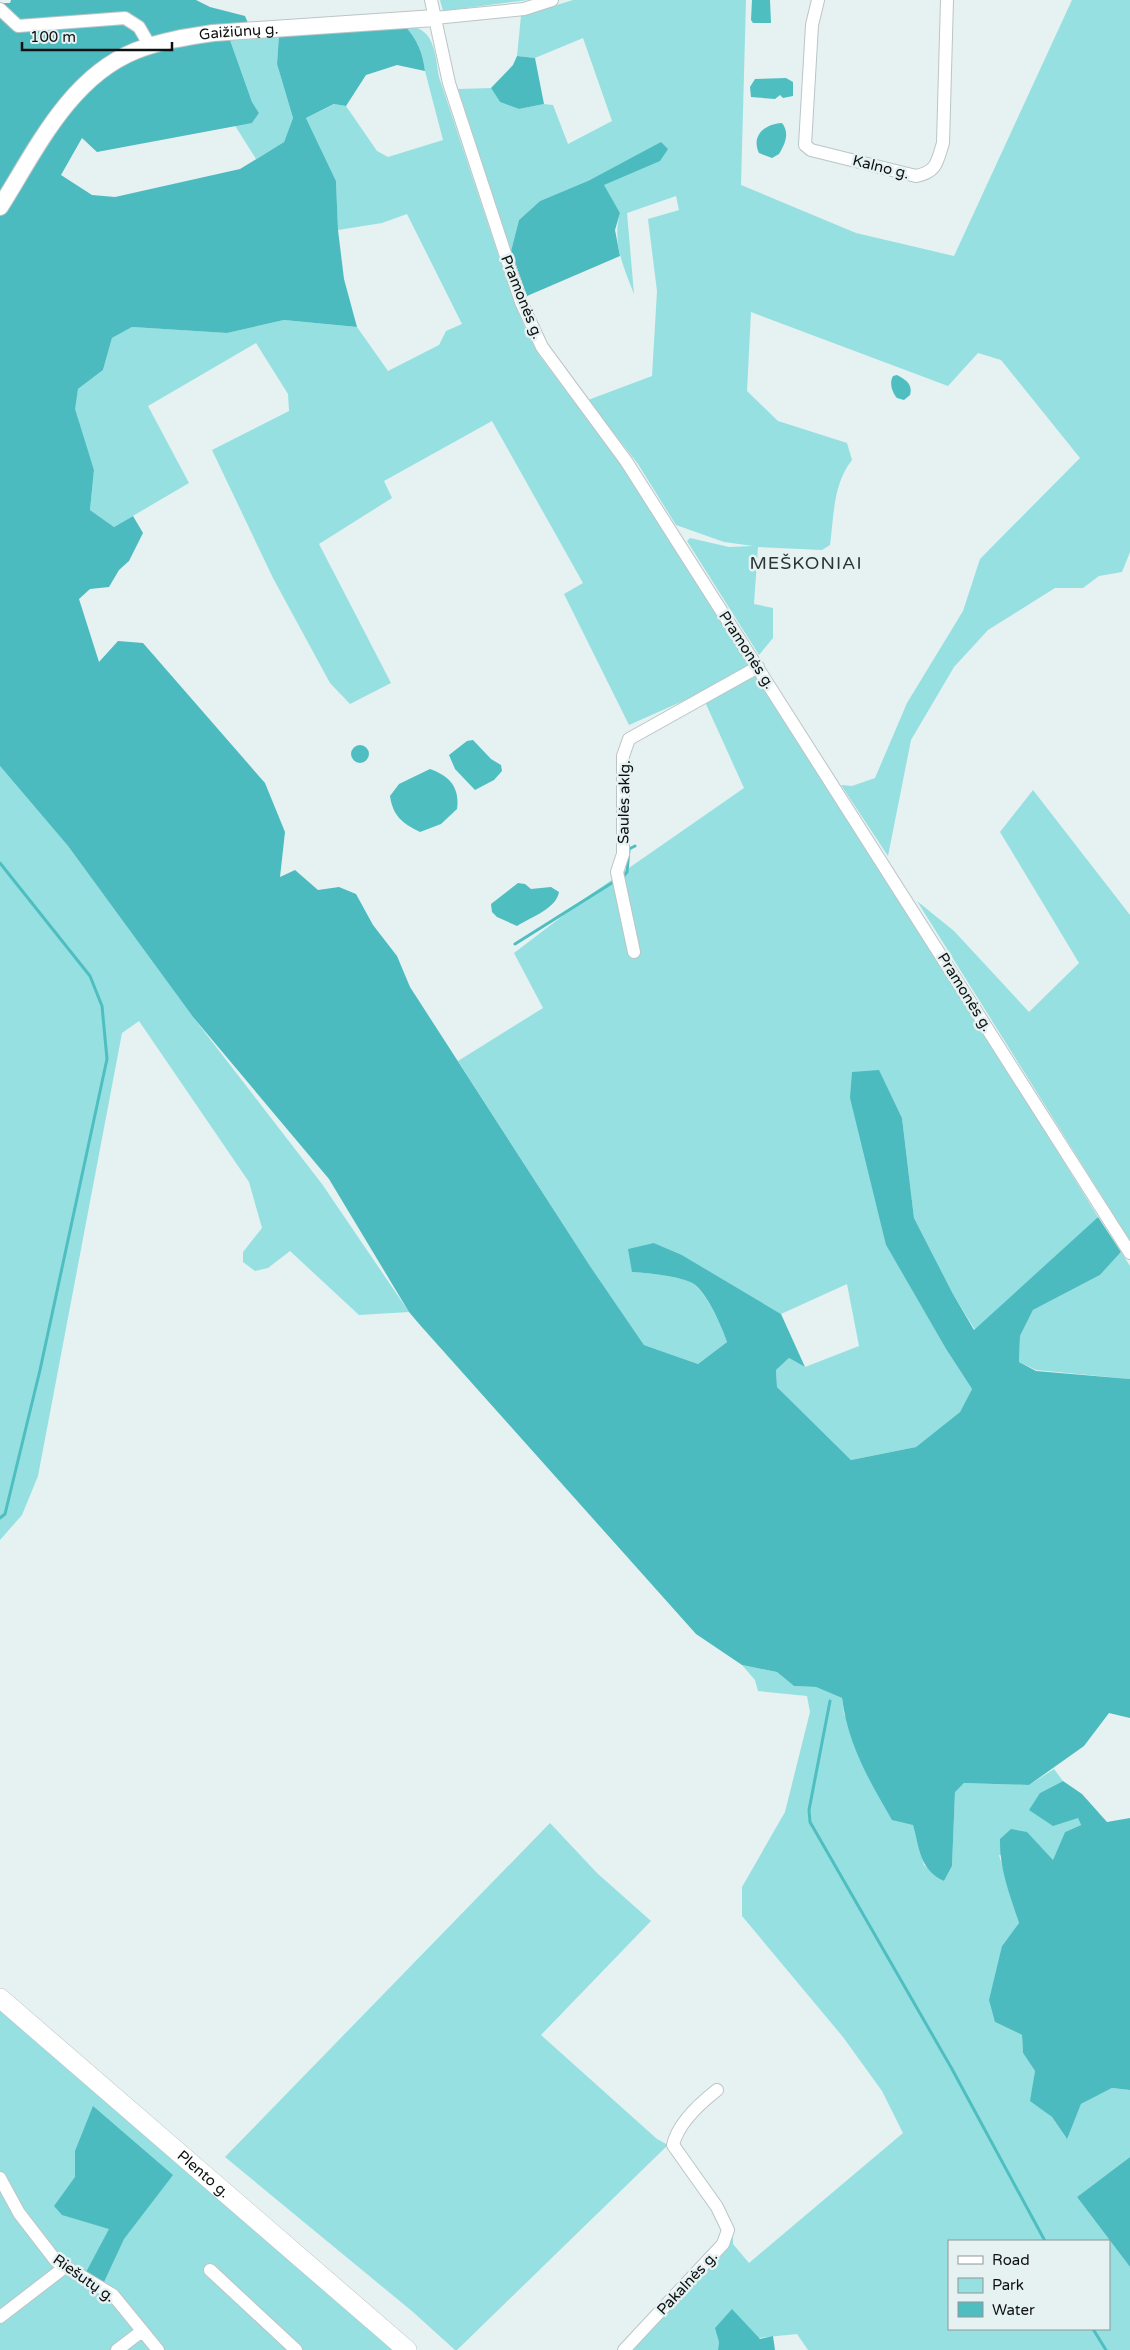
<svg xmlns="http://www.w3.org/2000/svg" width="1130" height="2350" viewBox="0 0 1130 2350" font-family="'Varela Round',sans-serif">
<rect width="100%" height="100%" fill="#e6f1f1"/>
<path fill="#96e0e2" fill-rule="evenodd" d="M440 0H528L443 11Z
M573 0H746L741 185 856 233 954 256 1072 0H1130V552L1122 572 1099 576 1083 588H1055L988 630 954 667 911 740 888 856 841 785 852 786 875 778 907 703 963 611 980 559 1080 458 1001 360 978 353 948 386 751 312 747 391 778 421 847 443 852 460C833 484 834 515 830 545L822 550 758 547 754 604 773 608V638L759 655 687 541 690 538 729 547 753 546 724 542 676 525 638 464 588 400 652 376 657 291 648 219 679 210 676 196 627 213 634 294C623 265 612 243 620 213L603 185 590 180 540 201 519 220 511 251 458 89 491 88 500 102 519 109 544 104 553 105 568 144 612 121 583 38 535 58 517 56 521 16Z
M405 26C435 26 435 54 439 77L514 302 525 328 539 355 620 463 654 514 928 943 1098 1217 975 1330 953 1294 914 1218 902 1118 879 1071 886 1245 946 1349 972 1389 960 1412 916 1447 851 1460 777 1387 776 1370 789 1358 805 1367 859 1346 847 1284 781 1314 682 1255 654 1243 632 1272C646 1273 682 1276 694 1284 707 1294 722 1327 727 1342L698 1364 644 1345 590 1266 458 1061 543 1008 514 953 590 895 744 788 701 693 629 725 564 594 583 583 492 421 384 481 392 498 319 544 391 683 350 704 330 683 273 578 212 450 289 411 288 394 256 343 148 406 189 483 114 527 90 510 94 470 74 409 78 389 103 370 112 338 132 327 227 333 284 320 357 327 388 371 439 345 446 331 462 324 407 214 382 223 338 230 336 181 306 118 335 104 346 106 377 151 388 157 443 140 425 71C423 53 417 39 405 26Z
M279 35 277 64 293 118 284 142 256 159 234 124 252 123 259 113 252 102 230 40Z
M0 766 68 846 193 1017 322 1184 409 1312 359 1315 290 1251 268 1268 255 1271 243 1262V1252L262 1228 249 1182 139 1021 122 1033 38 1476 22 1515 0 1540Z
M1033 790 1130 915V1241L917 901 954 931 1029 1012 1079 963 1000 832Z
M1121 1252 1130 1266V1379L1036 1370 1019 1362 1020 1336 1033 1310 1100 1275Z
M742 1665 777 1672 794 1686 816 1687 842 1698 844 1714 913 1824 924 1865 944 1881 952 1866 955 1791 964 1783 1029 1785 1054 1769 1063 1781 1040 1793 1078 1818 1081 1825 1065 1832 1053 1861 999 1855 1019 1923 1002 1946 995 2022 1022 2035 1023 2053 1035 2071 1031 2101 1052 2117 1066 2138 1081 2104 1112 2088 1130 2090V2157L1077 2197 1130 2267V2350H808L797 2334 719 2342 718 2350H623L728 2230 733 2236V2244L749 2263 903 2133 882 2091 843 2037 742 1916V1887L785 1812 810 1712 807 1696 758 1691 755 1680ZM949 2241H1109V2329H949Z
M550 1823 597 1873 651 1921 541 2035 657 2139 668 2145 457 2350H455L413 2312 225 2157Z
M0 2009 393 2350H0Z"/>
<path fill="#4cbbbf" d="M11 0H196L210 7 245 16 248 23 216 40H230L252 102 259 113 252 123 97 152 82 138 61 175 92 195 115 197 240 169 284 142 293 118 277 64 279 35 405 26C417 39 423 53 425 71L397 65 366 75 346 106 334 104 306 118 336 181 338 230 344 279 357 327 284 320 227 333 132 327 112 338 103 370 78 389 75 409 94 470 90 510 114 527 133 516 143 533 129 561 119 570 109 587 90 589 79 599 99 662 118 641 143 643 265 783 285 832 280 877 295 870 318 890 339 887 356 894 373 925 397 956 410 987 590 1266 644 1345 698 1364 727 1342C722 1327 707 1293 694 1284 681 1276 647 1273 632 1272L628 1249 654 1243 682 1255 781 1314 805 1367 789 1358 776 1370 777 1387 851 1460 916 1447 960 1412 972 1389 946 1349 886 1245 850 1098 852 1072 879 1070 902 1118 914 1218 953 1294 974 1330 1098 1217 1121 1252 1100 1275 1033 1310 1020 1336 1019 1362 1036 1371 1130 1379V1718L1109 1713 1084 1746 1029 1785 964 1783 955 1792 952 1866 944 1881C919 1869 920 1849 913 1825L892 1820C869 1780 848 1745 842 1698L816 1687 794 1686 777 1672 742 1665 696 1634 420 1325 409 1312 329 1179 193 1017 68 846 0 766V3H10Z
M517 56 535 58 544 104 519 109 500 102 491 88 513 65Z
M661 142 668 149 660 161 604 185 620 213 615 230 620 256 527 296 511 251 519 220 540 201 590 180Z
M1063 1781 1082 1794 1107 1822 1130 1818V2090L1112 2088 1081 2104 1067 2139 1052 2117 1030 2101 1035 2071 1023 2053 1022 2035 995 2022 989 2000 1002 1946 1019 1923C1010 1895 999 1868 1000 1839L1011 1829 1027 1832 1053 1860 1065 1832 1081 1825 1078 1818 1053 1826 1029 1810 1040 1793Z
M93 2106 173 2175 124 2239 104 2282 85 2274 109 2229 62 2215 54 2206 75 2177V2151Z
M1130 2157V2267L1077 2197Z
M732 2309 760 2339 773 2336 775 2350H718L719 2342 715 2328Z"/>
<path fill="#4fbec1" d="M752 0H770L771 23H753L751 20Z
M786 78 793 82V96L783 98 780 95 775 99 751 97 750 87 755 79Z
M782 123C790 133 785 144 779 154L772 158 759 153C751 136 764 124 782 123Z
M897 375C906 380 913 384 910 395L904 400 897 398C892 392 889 383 893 376Z
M473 740 491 759 501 765 502 771 494 780 475 790 455 769 449 755 467 741Z
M351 754a9 9 0 1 1 18 0a9 9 0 1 1-18 0Z
M430 769C450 776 460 788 457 809L441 824 420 832C402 823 393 816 390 796L399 784Z
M518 883 525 884 531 889 551 887 559 892C556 909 531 917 517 926L497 917 492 912 491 904Z"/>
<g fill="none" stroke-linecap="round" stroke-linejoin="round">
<path stroke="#4fbec1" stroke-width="3" d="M0 863 90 976 102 1006 107 1059 40 1370 5 1514 0 1518
M623 877 627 872 629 849 635 846
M515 944 615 881
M830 1701 809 1810 810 1822 952 2069 1045 2241
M1093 2329 1106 2350"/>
<g stroke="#bbc5c6" stroke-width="14">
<path id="minor" d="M431 0 449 83 521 302 542 347 626 461 1130 1253
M818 0 812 25 805 145 811 150 916 176C937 172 937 162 943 143L947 0
M0 9 18 26 125 18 139 27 150 46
M435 18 524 9 552 0
M634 952 617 872 623 854V756L629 739 758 667
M0 2178 19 2213 56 2261 113 2295 158 2350
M210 2270 296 2350
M0 2317 65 2267
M117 2350 142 2331
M624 2350 723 2244 728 2230 717 2207 673 2145C678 2123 699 2104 717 2090"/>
</g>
<g stroke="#bbc5c6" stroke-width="18">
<g id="major">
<path id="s1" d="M0 207C36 150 69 78 135 51 160 41 186 37 213 33L435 18"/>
</g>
</g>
<g stroke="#bbc5c6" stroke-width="20">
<g id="highway">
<path id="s2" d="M0 1998 407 2350"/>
</g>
</g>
<use href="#minor" stroke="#fff" stroke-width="12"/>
<use href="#major" stroke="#fff" stroke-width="16"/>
<use href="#highway" stroke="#fff" stroke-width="19"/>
</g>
<g text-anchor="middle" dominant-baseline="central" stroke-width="5" stroke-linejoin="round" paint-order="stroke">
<g font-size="15" fill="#0e1111" stroke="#e6f1f1">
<text stroke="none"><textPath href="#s1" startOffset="316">Gaižiūnų g.</textPath></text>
<text transform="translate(881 167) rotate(14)">Kalno g.</text>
<text transform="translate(522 297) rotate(68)">Pramonės g.</text>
<text transform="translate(747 650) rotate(57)">Pramonės g.</text>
<text transform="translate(624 802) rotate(-89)">Saulės aklg.</text>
<text transform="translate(965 992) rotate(58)">Pramonės g.</text>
<text stroke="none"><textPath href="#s2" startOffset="269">Plento g.</textPath></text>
<text transform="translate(84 2278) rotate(35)">Riešutų g.</text>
<text transform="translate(687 2283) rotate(-47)">Pakalnės g.</text>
</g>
<g font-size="18" letter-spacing="1" fill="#2b3434" stroke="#e6f1f1">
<text x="806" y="563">MEŠKONIAI</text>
</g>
</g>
<rect x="948" y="2240" width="162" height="90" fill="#e6f1f1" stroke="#909797"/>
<rect x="958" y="2256" width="25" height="8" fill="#ffffff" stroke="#909797"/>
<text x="992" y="2265" font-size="15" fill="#0e1111">Road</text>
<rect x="958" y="2278" width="25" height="15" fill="#96e0e2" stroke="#909797"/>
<text x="992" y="2290" font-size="15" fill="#0e1111">Park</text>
<rect x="958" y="2302" width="25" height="15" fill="#4fbec1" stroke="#909797"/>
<text x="992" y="2315" font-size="15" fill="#0e1111">Water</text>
<path d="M22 42v8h150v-8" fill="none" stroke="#0e1111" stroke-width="2.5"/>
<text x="30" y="42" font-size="15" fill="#0e1111" stroke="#e6f1f1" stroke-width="4" paint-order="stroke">100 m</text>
</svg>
